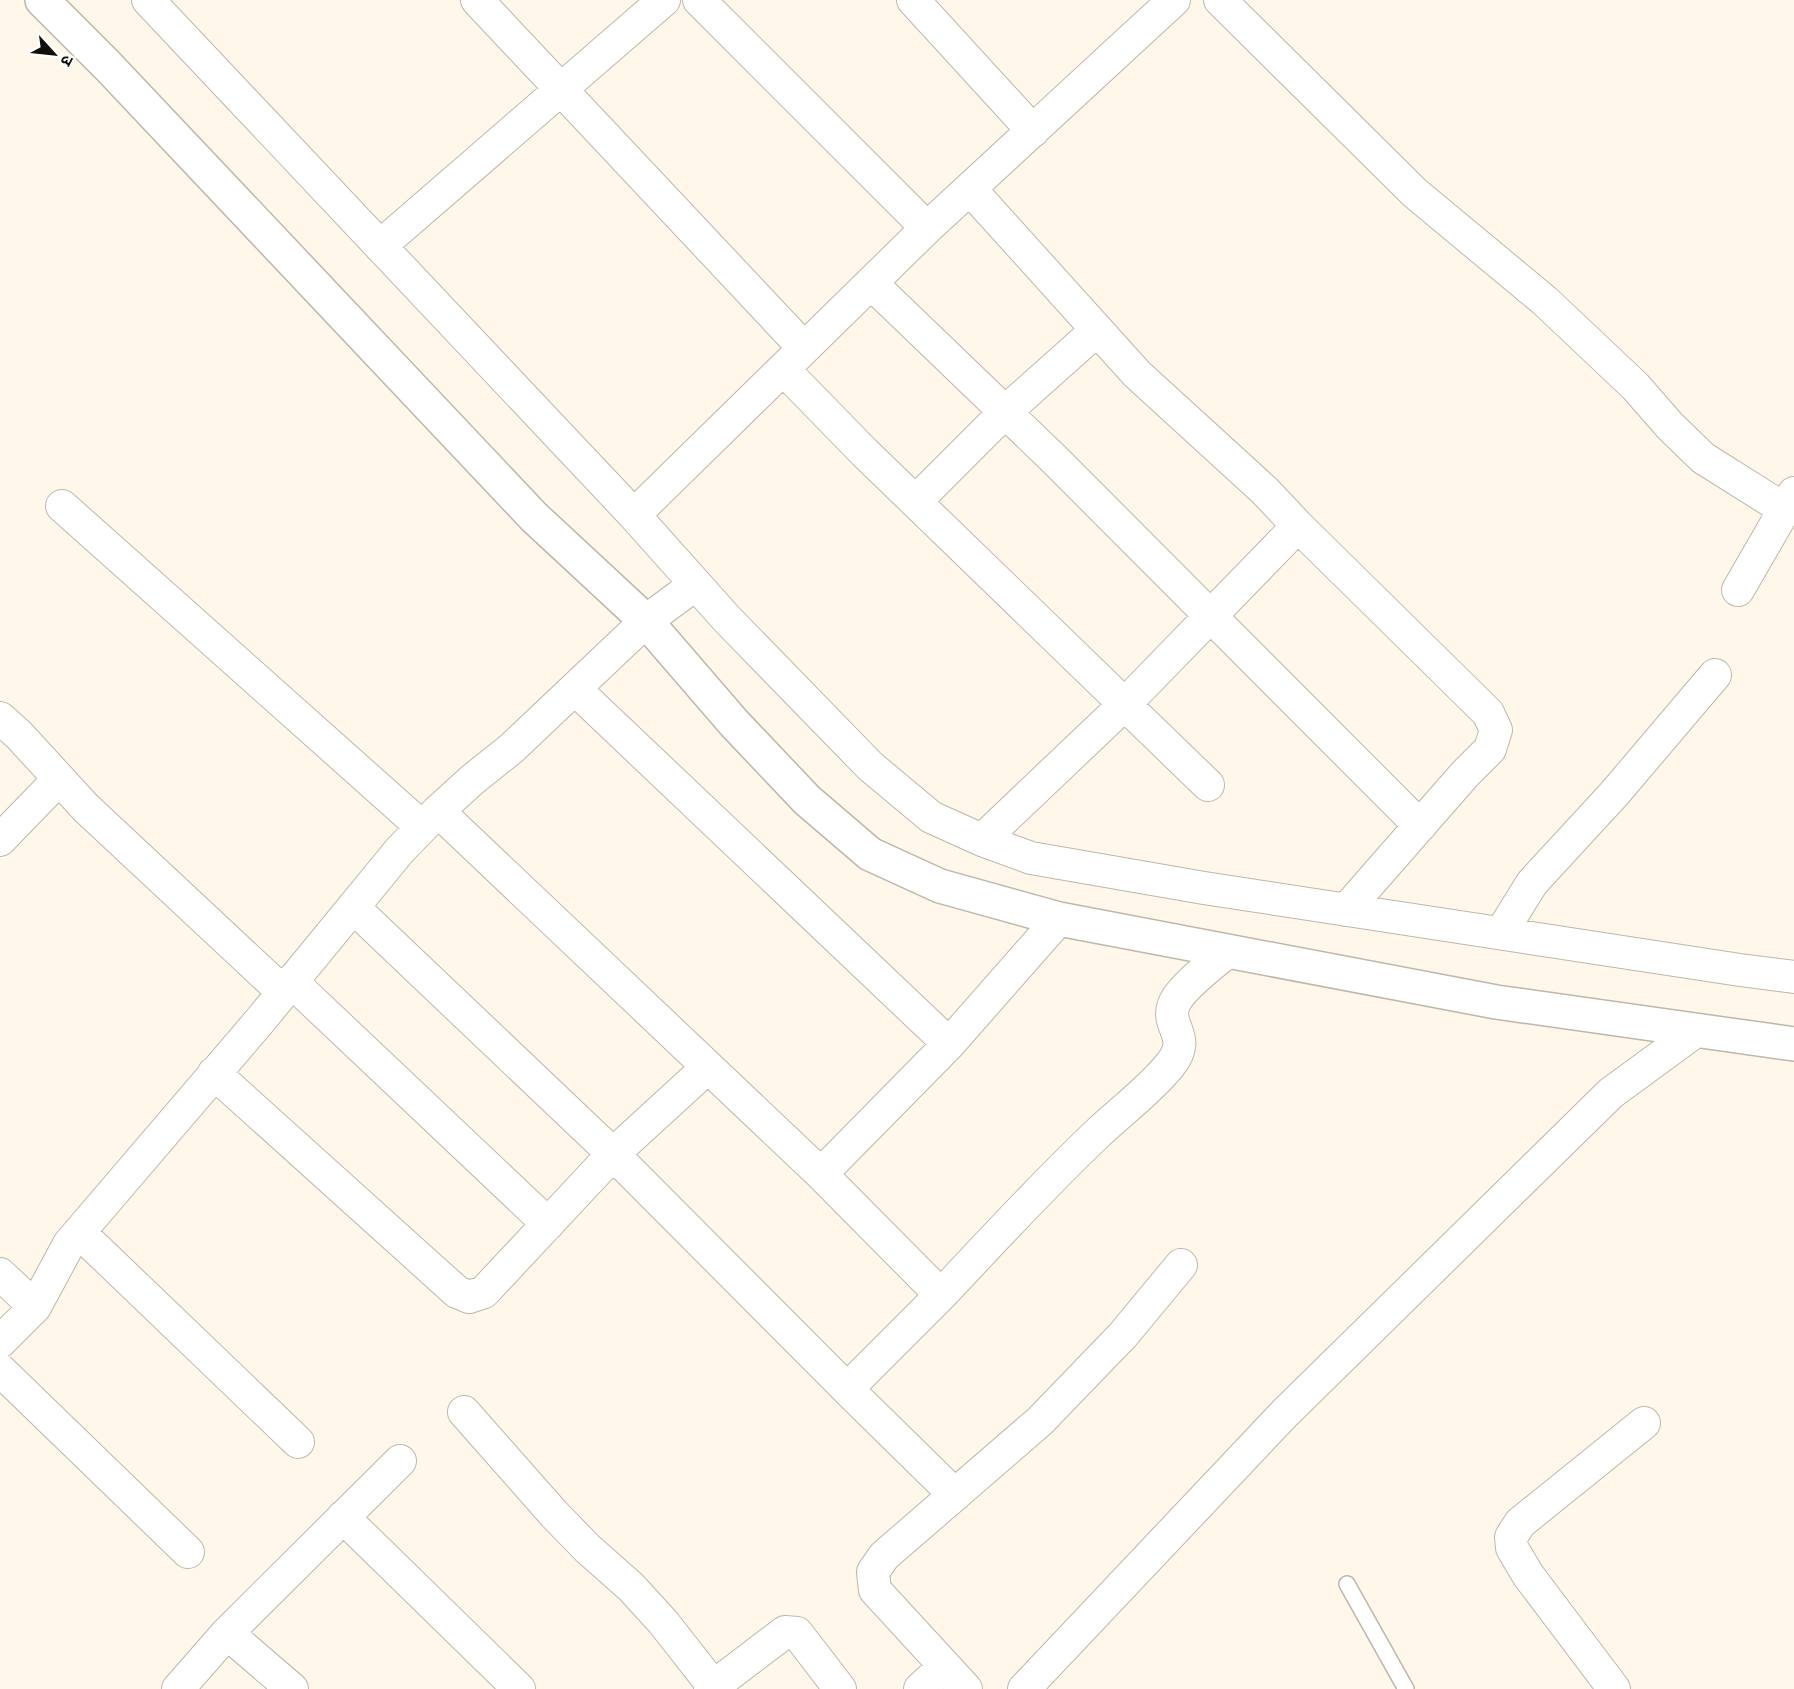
<svg xmlns="http://www.w3.org/2000/svg" width="1794" height="1689" viewBox="0 0 1794 1689" font-family="'Fira Sans','Noto Sans Devanagari',sans-serif">
<rect width="100%" height="100%" fill="#fff7ea"/>
<g fill="none" stroke-linecap="round" stroke-linejoin="round">
<g stroke="#beb7aa" stroke-width="18">
<path id="lane" d="M1347 1584 1406 1689"/>
</g>
<g stroke="#beb7aa" stroke-width="34">
<path id="street" d="M148 0 634 515 726 618 870 766 931 817 982 840 1031 858 1204 888 1740 970 1794 977
M477 0 804 348
M699 0 927 228
M913 0 1033 131
M1220 0 1415 193 1545 301 1635 386 1670 426 1703 458 1784 509
M970 189 1137 374 1265 491 1298 526 1488 713 1496 730 1490 749 1465 774 1346 910
M380 246 664 0
M871 283 1055 460 1420 826
M783 369 864 452 1208 785
M916 501 1005 412 1097 330
M62 506 422 827
M634 515 927 228 1174 0
M1738 590 1794 493
M575 689 949 1044 1059 919
M0 718 19 735 86 808 283 992
M438 811 821 1174 949 1044
M0 840 59 779
M982 840 1125 704 1298 526
M353 907 613 1154 847 1389 941 1295
M1501 933 1532 883 1614 794 1715 675
M291 981 548 1224
M214 1073 457 1292 469 1297 484 1292 613 1154 708 1067
M821 1174 941 1295C992 1241 1043 1185 1097 1134 1121 1111 1149 1091 1170 1065 1194 1035 1163 1027 1175 1002 1183 986 1214 963 1228 951
M79 1232 298 1442
M0 1274 35 1307
M0 1342 35 1307 69 1244 258 1023 400 850 438 811 472 780 512 748 646 621 696 584
M0 1370 188 1552
M847 1389 955 1495
M464 1412 554 1514 588 1549 631 1587 663 1622 714 1687
M343 1517 519 1689
M227 1633 292 1689
M178 1689 227 1633 400 1461
M710 1689 785 1632 797 1633 840 1689
M920 1689 945 1666
M966 1689 875 1590 873 1572 884 1556 1040 1421 1123 1335 1181 1265
M1024 1689 1284 1414 1611 1093 1697 1030
M1614 1689 1528 1575 1512 1548 1511 1537 1520 1523 1644 1423"/>
</g>
<g stroke="#beb7aa" stroke-width="36">
<path id="secondary" d="M42 0 107 65 534 517 646 621 734 723 807 800 870 854 940 886 1059 919 1496 1002 1794 1044"/>
</g>
<use href="#lane" stroke="#fff" stroke-width="15"/>
<use href="#street" stroke="#fff" stroke-width="32"/>
<use href="#secondary" stroke="#fff" stroke-width="33"/>
</g>
<g transform="translate(54 54) rotate(117)" stroke="#ffffff" stroke-width="4.5" paint-order="stroke">
<path d="M0-4.5L10 22L0 15L-10 22Z" fill="#100e09"/>
<text y="-9" font-size="16" font-weight="bold" text-anchor="middle" fill="#100e09">उ</text>
</g>
</svg>
